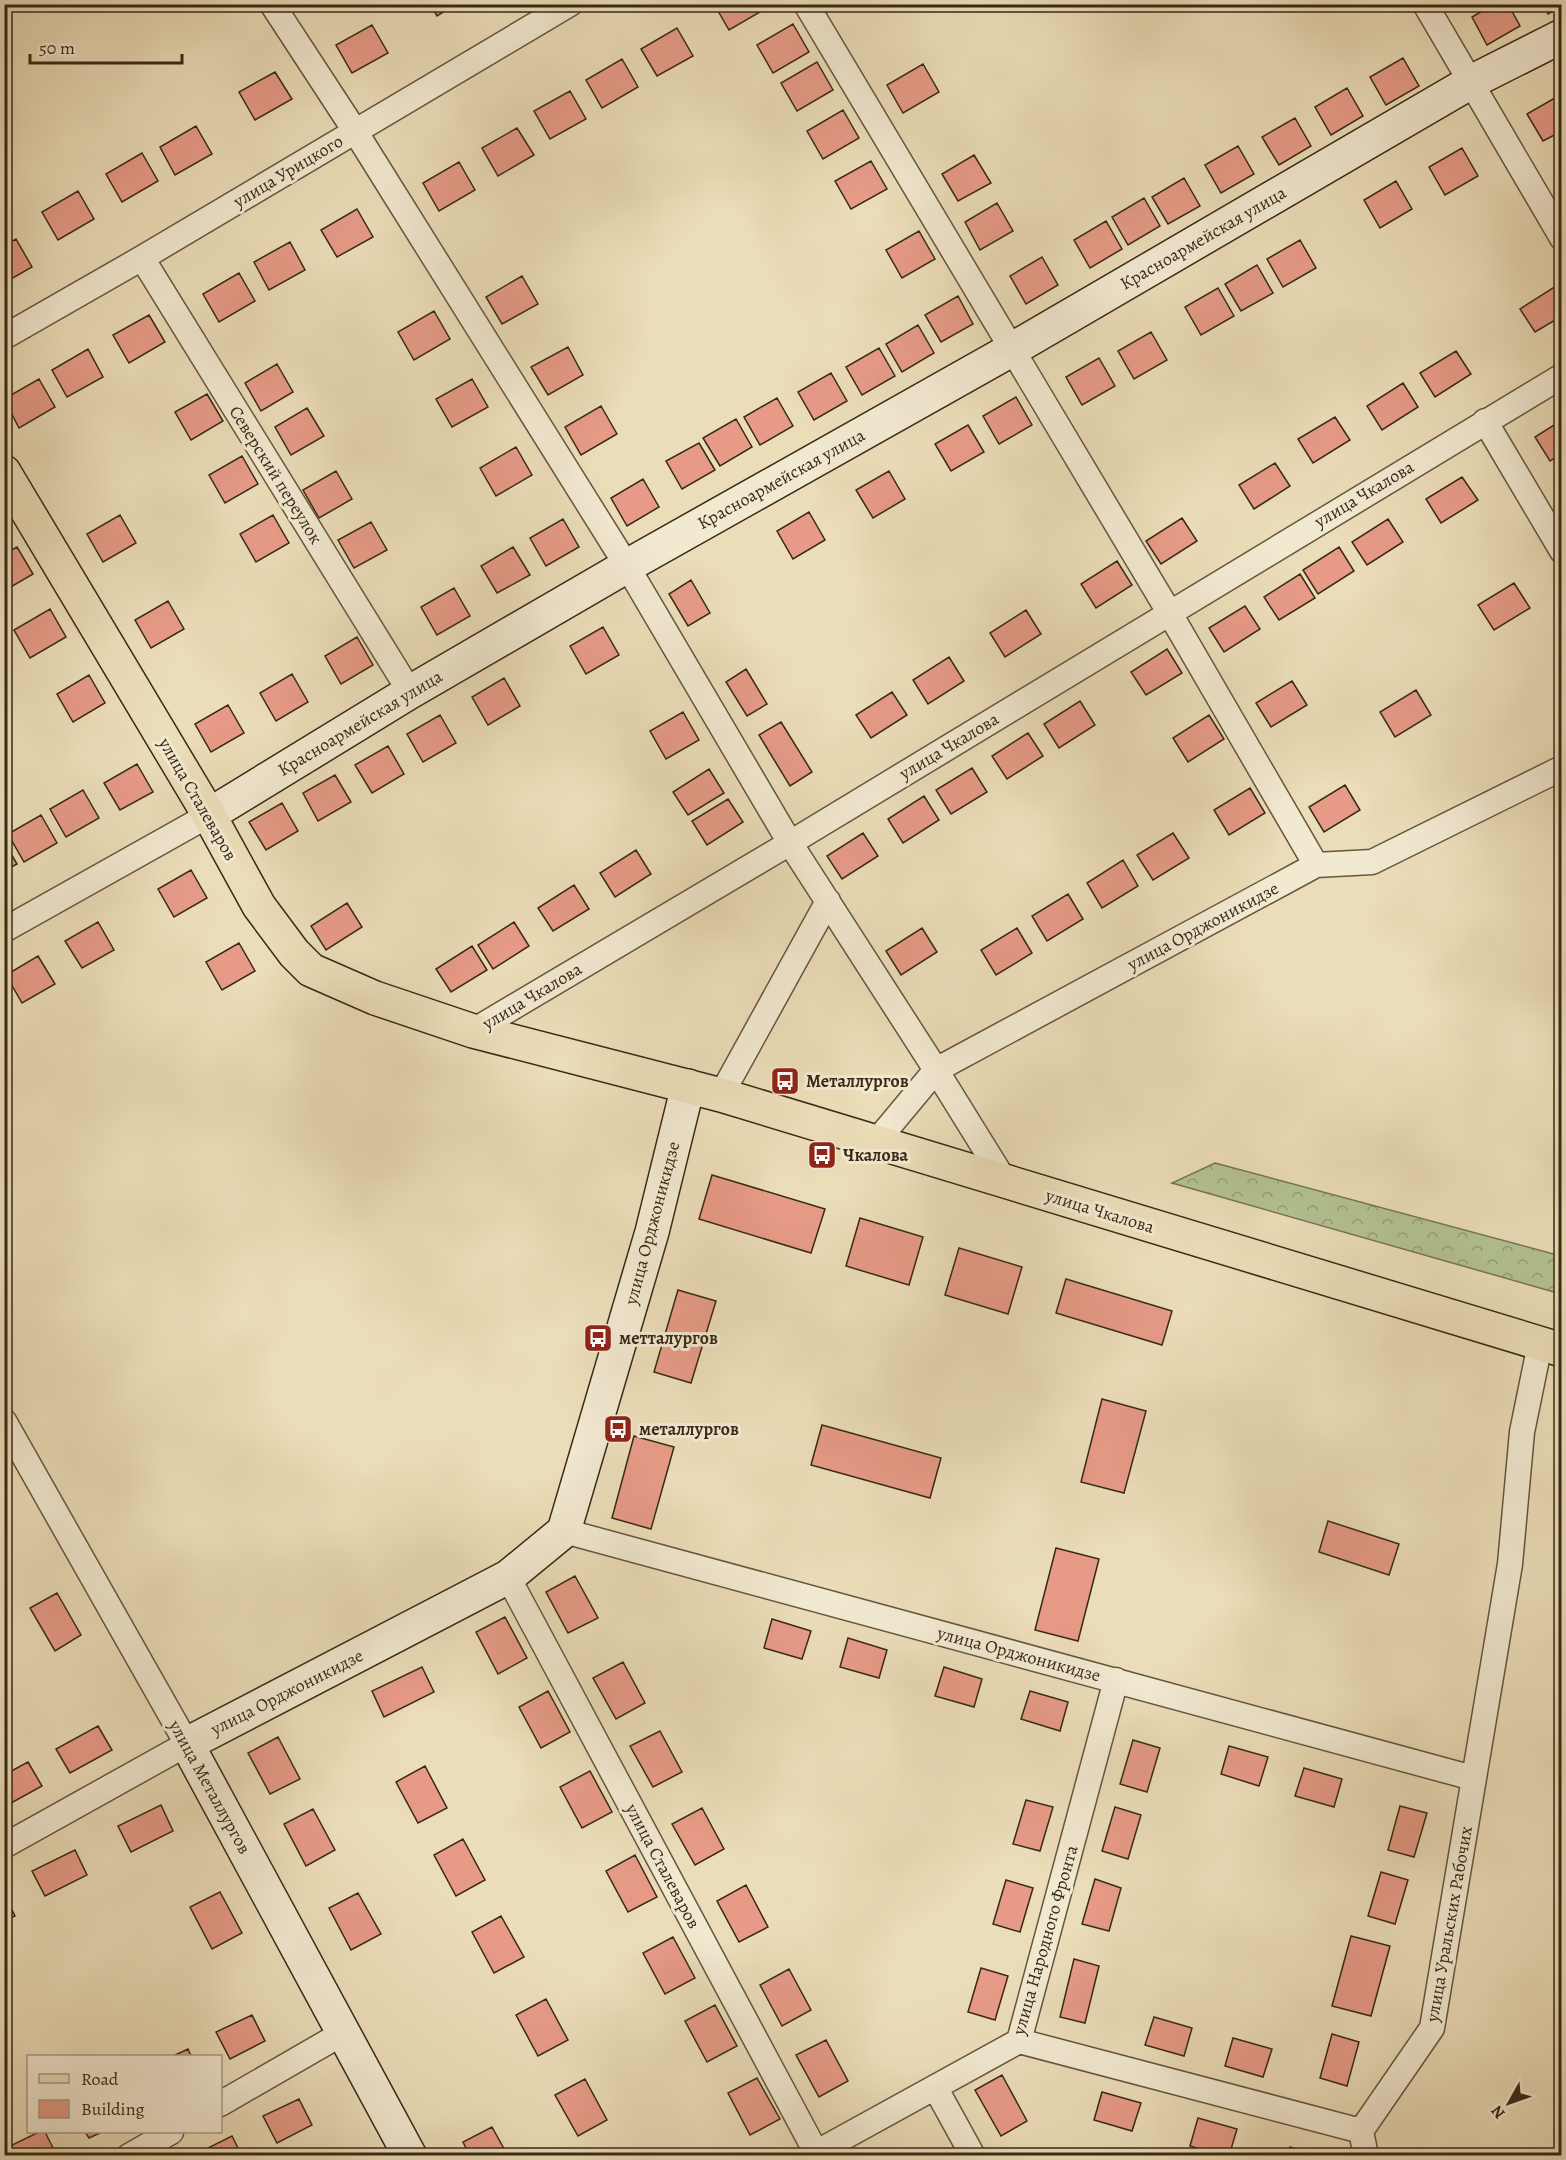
<svg xmlns="http://www.w3.org/2000/svg" width="1566" height="2160" viewBox="0 0 1566 2160" font-family="Alegreya,serif">
<defs>
<pattern id="forest-crowns" width="20" height="18" patternUnits="userSpaceOnUse" patternTransform="scale(1.5)"><rect width="20" height="18" fill="#b3c292"/><path d="M2 6a3 3 0 1 1 6 0M12 15a3 3 0 1 1 6 0" fill="none" stroke="#929e76"/></pattern>
</defs>
<rect width="100%" height="100%" fill="#ebddb8"/>
<filter id="stains"><feTurbulence type="fractalNoise" baseFrequency=".00333" numOctaves="4"/><feColorMatrix values="0 0 0 0 .2 0 0 0 0 .09 0 0 0 0 .02 0 0 0 .5 -.17"/></filter>
<radialGradient id="worn" r=".72"><stop offset=".6" stop-color="#630" stop-opacity="0"/><stop offset="1" stop-color="#630" stop-opacity=".3"/></radialGradient>
<path fill="url(#forest-crowns)" stroke="#757654" stroke-width="1.5" d="M1215 1163 1561 1256V1294L1172 1183Z"/>
<path fill="#e79b87" stroke="#372917" stroke-width="1.5" d="M430 4H456L437 16Z
M714 4H762L765 9 729 30Z
M1494 4H1508L1520 26 1487 45 1472 17Z
M1543 4H1562V6L1548 14Z
M793 24 809 52 773 73 757 45Z
M372 25 388 53 352 73 336 45Z
M677 28 693 56 657 76 641 49Z
M1403 58 1419 86 1386 105 1370 77Z
M622 59 638 87 602 108 586 80Z
M817 62 833 90 797 111 781 83Z
M923 64 939 92 903 113 887 85Z
M275 72 292 99 255 120 239 92Z
M1347 88 1363 116 1331 135 1315 107Z
M570 91 586 119 550 139 534 111Z
M1560 95 1562 131 1543 141 1527 114Z
M843 110 859 138 823 159 807 131Z
M1295 118 1311 146 1279 165 1262 137Z
M196 126 212 154 175 175 160 147Z
M517 128 534 155 498 176 482 148Z
M1238 146 1254 174 1221 193 1205 165Z
M1462 148 1478 176 1445 195 1429 167Z
M142 153 158 181 122 202 106 174Z
M974 155 991 183 958 201 942 174Z
M871 161 887 189 851 209 835 181Z
M459 162 475 190 439 211 423 183Z
M1184 178 1200 206 1168 224 1152 197Z
M1396 181 1412 209 1380 228 1364 200Z
M78 191 94 219 58 240 42 212Z
M1144 198 1160 226 1128 245 1112 217Z
M997 203 1013 231 980 250 965 222Z
M357 209 373 237 337 257 321 230Z
M1106 221 1122 249 1090 268 1074 240Z
M919 231 935 259 902 278 886 250Z
M16 239 32 267 4 283V246Z
M1300 240 1316 268 1283 287 1267 259Z
M290 242 305 270 269 290 254 262Z
M1042 257 1058 285 1026 304 1010 276Z
M1257 265 1273 293 1241 311 1225 284Z
M239 273 255 301 219 322 203 294Z
M522 276 538 304 502 324 486 297Z
M1556 286 1562 294V316L1535 332 1520 309Z
M1218 288 1234 316 1201 335 1185 307Z
M958 296 973 324 941 342 925 315Z
M434 311 450 339 414 360 398 332Z
M149 315 165 342 129 363 113 335Z
M918 325 934 353 902 372 886 344Z
M1151 332 1167 360 1134 379 1118 351Z
M568 347 583 375 548 395 531 367Z
M879 348 895 376 862 395 846 367Z
M88 349 103 377 67 397 52 370Z
M1456 351 1471 374 1435 397 1420 373Z
M1099 358 1115 386 1082 405 1066 377Z
M277 364 293 392 261 411 245 383Z
M831 373 847 401 814 420 798 392Z
M39 379 55 407 19 428 4 399Z
M472 379 488 407 452 427 436 399Z
M1403 383 1418 407 1382 430 1367 406Z
M207 394 223 421 191 440 175 412Z
M1016 397 1032 425 999 444 983 416Z
M777 398 793 426 760 445 744 417Z
M601 406 617 434 581 455 565 427Z
M307 408 324 436 291 455 275 427Z
M1335 417 1350 440 1313 463 1298 439Z
M736 419 752 447 720 466 703 438Z
M1562 420V453L1550 461 1535 437Z
M968 425 984 452 951 471 935 444Z
M699 443 715 470 682 489 666 461Z
M516 447 532 475 496 496 480 468Z
M242 456 258 484 225 503 209 475Z
M1275 463 1290 486 1254 509 1239 485Z
M336 471 352 499 319 518 303 490Z
M889 471 905 499 873 518 856 490Z
M1462 477 1478 500 1441 523 1426 499Z
M643 479 659 507 627 526 611 498Z
M809 512 825 540 793 559 777 531Z
M120 515 136 543 103 562 87 534Z
M273 515 289 543 256 562 240 534Z
M1182 518 1197 541 1161 564 1146 541Z
M563 519 579 547 546 566 530 538Z
M1388 519 1403 542 1367 565 1352 542Z
M371 522 387 550 354 568 338 540Z
M17 547 33 574 4 591V554Z
M513 547 530 575 497 593 481 566Z
M1339 547 1354 571 1318 594 1303 570Z
M1117 561 1132 585 1096 608 1081 584Z
M1300 574 1315 598 1279 620 1264 597Z
M691 580 710 613 688 626 669 594Z
M1514 583 1530 608 1494 630 1478 605Z
M454 588 470 616 437 635 421 607Z
M168 601 184 629 151 648 135 620Z
M1245 606 1260 629 1224 652 1209 628Z
M50 609 66 637 30 658 14 630Z
M1026 610 1041 634 1005 657 990 633Z
M603 627 619 655 586 674 570 646Z
M357 637 373 665 341 684 325 656Z
M1167 649 1182 673 1146 695 1131 672Z
M949 657 964 681 928 704 913 680Z
M746 669 767 704 747 716 726 682Z
M292 674 308 702 276 721 260 693Z
M89 675 105 703 73 722 57 694Z
M504 678 520 706 488 725 472 697Z
M1292 681 1307 705 1271 727 1256 703Z
M1416 690 1431 715 1395 737 1380 712Z
M892 692 907 715 871 738 856 715Z
M1080 701 1095 725 1059 748 1044 724Z
M228 705 244 733 211 752 195 724Z
M683 712 699 740 666 759 650 731Z
M440 715 456 743 423 762 407 734Z
M1209 715 1224 739 1188 762 1173 738Z
M781 722 812 772 790 786 759 735Z
M1028 733 1043 756 1007 779 992 756Z
M388 746 404 774 372 793 355 765Z
M137 764 153 792 120 810 104 783Z
M972 768 987 792 951 814 936 790Z
M709 769 724 793 688 815 673 792Z
M335 775 351 802 318 821 303 793Z
M1345 785 1360 810 1324 832 1309 807Z
M1250 788 1265 813 1229 835 1214 810Z
M83 790 99 818 66 837 50 809Z
M924 796 939 820 903 843 888 819Z
M728 799 743 822 707 845 692 821Z
M282 803 298 831 266 850 249 822Z
M41 815 57 843 24 862 8 834Z
M863 833 878 856 842 879 827 856Z
M1173 833 1189 858 1153 880 1137 855Z
M4 842 17 864 4 871Z
M636 850 651 874 615 897 600 873Z
M1123 860 1138 886 1102 908 1087 883Z
M191 870 207 898 174 917 158 889Z
M574 885 589 909 553 931 538 908Z
M1068 894 1083 919 1047 941 1032 916Z
M347 903 362 927 326 950 311 926Z
M98 922 114 950 82 968 65 941Z
M514 922 529 946 493 969 478 945Z
M922 928 937 952 901 975 886 951Z
M1017 928 1032 953 996 975 981 950Z
M239 943 255 971 222 990 206 962Z
M472 946 487 970 451 992 436 969Z
M38 956 55 984 22 1003 6 975Z
M712 1175 825 1209 811 1253 699 1219Z
M860 1218 923 1237 909 1285 846 1266Z
M959 1248 1022 1267 1008 1314 945 1295Z
M1066 1279 1172 1311 1162 1345 1056 1313Z
M678 1290 716 1301 691 1383 654 1372Z
M1102 1399 1146 1411 1124 1493 1081 1482Z
M822 1425 941 1458 930 1498 811 1465Z
M634 1436 674 1447 651 1529 612 1518Z
M1328 1521 1399 1544 1389 1575 1319 1552Z
M1056 1548 1099 1559 1078 1641 1035 1630Z
M575 1576 598 1618 568 1633 546 1592Z
M57 1593 81 1635 55 1651 30 1608Z
M505 1617 527 1658 498 1674 476 1632Z
M772 1619 811 1631 802 1659 764 1648Z
M848 1638 887 1650 879 1678 840 1667Z
M623 1662 645 1703 616 1719 593 1678Z
M422 1667 434 1692 384 1717 372 1691Z
M944 1667 982 1679 974 1707 935 1696Z
M548 1691 570 1732 541 1748 519 1707Z
M1030 1691 1068 1702 1060 1731 1021 1719Z
M98 1726 112 1750 70 1773 56 1749Z
M660 1731 682 1772 653 1787 630 1746Z
M278 1737 300 1779 270 1794 248 1753Z
M1133 1740 1160 1748 1147 1792 1120 1784Z
M1229 1746 1268 1757 1259 1786 1221 1774Z
M28 1762 42 1786 4 1807V1775Z
M425 1766 447 1808 418 1823 396 1782Z
M1304 1768 1342 1779 1334 1807 1295 1796Z
M590 1771 612 1812 582 1828 560 1787Z
M1026 1800 1053 1807 1040 1851 1013 1844Z
M161 1805 173 1831 131 1852 118 1826Z
M1400 1806 1427 1813 1414 1857 1388 1850Z
M1115 1807 1141 1815 1128 1859 1102 1851Z
M702 1808 724 1849 695 1865 672 1824Z
M313 1809 335 1850 306 1866 284 1824Z
M463 1839 485 1880 456 1896 434 1855Z
M75 1850 87 1875 45 1896 32 1871Z
M635 1855 657 1897 628 1912 606 1871Z
M1381 1872 1408 1880 1395 1924 1368 1916Z
M1095 1879 1121 1888 1109 1931 1082 1924Z
M1006 1880 1033 1888 1020 1932 993 1924Z
M746 1885 768 1927 739 1942 717 1901Z
M220 1892 242 1933 212 1949 190 1907Z
M358 1893 381 1934 351 1950 329 1908Z
M4 1894 15 1916 4 1921Z
M501 1916 524 1957 494 1973 472 1932Z
M1351 1936 1390 1946 1371 2016 1332 2006Z
M673 1937 695 1978 665 1994 643 1953Z
M1074 1959 1099 1966 1085 2023 1060 2017Z
M981 1968 1008 1976 995 2020 968 2012Z
M789 1969 811 2010 782 2026 760 1985Z
M546 1999 568 2040 538 2056 516 2015Z
M715 2005 737 2046 707 2062 685 2021Z
M252 2015 265 2041 230 2059 216 2032Z
M1154 2017 1192 2028 1184 2056 1145 2045Z
M1332 2034 1359 2042 1347 2086 1320 2078Z
M1233 2038 1272 2049 1263 2077 1225 2066Z
M826 2040 848 2081 819 2097 796 2055Z
M188 2049 191 2056H173Z
M1002 2075 1027 2121 1001 2136 975 2090Z
M757 2078 780 2119 750 2135 728 2093Z
M585 2079 607 2120 578 2136 555 2095Z
M1102 2092 1141 2103 1132 2131 1094 2120Z
M299 2099 312 2125 277 2143 263 2116Z
M1198 2118 1237 2129 1229 2156H1221L1190 2146Z
M492 2127 508 2156H470L463 2142Z
M39 2132H45L57 2156H13L8 2147Z
M85 2132H102L89 2138Z
M232 2136 242 2156H197L196 2154Z
M1290 2147 1318 2156H1287Z"/>
<g fill="none" stroke-linecap="round" stroke-linejoin="round">
<g stroke="#64563f" stroke-width="27">
<path id="street" d="M272 4 355 131 627 566 790 843 936 1070 1006 1183
M806 4 1169 612 1316 865
M1425 4 1562 238
M142 258 410 692
M4 337 142 258 570 4
M1485 421 1562 551
M4 930 209 815
M473 1031 790 843 1562 376
M721 1095 828 901
M876 1142 936 1070 1316 865 1372 862 1562 768
M4 1421 187 1744 4 1846
M564 1531 1473 1778
M508 1577 818 2156
M1019 2041 1361 2131
M935 2087 973 2156
M220 2104 343 2033
M129 2156 171 2132
M810 2156 1019 2041 1116 1680
M1366 2156 1361 2131 1432 2028 1510 1564 1522 1432 1540 1344"/>
</g>
<g stroke="#372917" stroke-width="36">
<path id="secondary" d="M209 815 410 692 627 566 1011 350 1471 82 1562 36
M410 2156 187 1744 508 1577 564 1531 652 1232 688 1086"/>
</g>
<g stroke="#372917" stroke-width="36">
<path id="primary" d="M4 472 209 815 259 906 294 953 311 970 375 998 473 1031 721 1095 1562 1350"/>
</g>
<use href="#street" stroke="#f2e9d1" stroke-width="24"/>
<use href="#secondary" stroke="#f2e9d1" stroke-width="33"/>
<use href="#primary" stroke="#ebddb8" stroke-width="33"/>
</g>
<defs>
<g id="bus-square" transform="scale(1.5)"><rect x="-9" y="-9" width="18" height="18" rx="4" fill="#8f2418" stroke="#f2e9d1"/><path d="M-5-6H5V4H4V6H2V4H-2V6H-4V4H-5ZM-3.5-4V0h7V-4ZM-3.5 1.2v1.5H-2V1.2ZM2 1.2v1.5H3.5V1.2Z" fill="#fff"/></g>
</defs>
<g fill-rule="evenodd">
<use href="#bus-square" x="785" y="1081"/>
<use href="#bus-square" x="822" y="1155"/>
<use href="#bus-square" x="598" y="1338"/>
<use href="#bus-square" x="618" y="1429"/>
</g>
<g text-anchor="middle" dominant-baseline="central" stroke-width="6" stroke-linejoin="round" paint-order="stroke">
<g font-size="18" fill="#372917" stroke="#f2e9d1">
<text transform="translate(288 171) rotate(-31)">улица Урицкого</text>
<text transform="translate(1203 238) rotate(-30)">Красноармейская улица</text>
<text transform="translate(276 475) rotate(58)">Северский переулок</text>
<text transform="translate(781 479) rotate(-29)">Красноармейская улица</text>
<text transform="translate(1364 494) rotate(-31)">улица Чкалова</text>
<text transform="translate(360 723) rotate(-31)">Красноармейская улица</text>
<text transform="translate(949 746) rotate(-31)">улица Чкалова</text>
<text transform="translate(198 799) rotate(60)">улица Сталеваров</text>
<text transform="translate(1203 926) rotate(-28)">улица Орджоникидзе</text>
<text transform="translate(532 996) rotate(-31)">улица Чкалова</text>
<text transform="translate(1100 1211) rotate(17)">улица Чкалова</text>
<text transform="translate(652 1223) rotate(-75)">улица Орджоникидзе</text>
<text transform="translate(1019 1654) rotate(15)">улица Орджоникидзе</text>
<text transform="translate(287 1692) rotate(-27)">улица Орджоникидзе</text>
<text transform="translate(210 1787) rotate(61)">улица Металлургов</text>
<text transform="translate(663 1866) rotate(62)">улица Сталеваров</text>
<text transform="translate(1449 1924) rotate(-80)">улица Уральских Рабочих</text>
<text transform="translate(1045 1940) rotate(-74)">улица Народного Фронта</text>
</g>
<g font-size="18" font-weight="bold" fill="#372917" stroke="#f2e9d1" text-anchor="start">
<text x="806" y="1081">Металлургов</text>
<text x="843" y="1155">Чкалова</text>
<text x="619" y="1338">метталургов</text>
<text x="639" y="1429">металлургов</text>
</g>
</g>
<rect width="1566" height="2160" fill="none" stroke="#ebddb8" stroke-width="24"/>
<rect x="6" y="6" width="1554" height="2148" fill="none" stroke="#372917" stroke-width="3"/>
<rect x="12" y="12" width="1542" height="2136" fill="none" stroke="#372917" stroke-width="1.5"/>
<rect x="27" y="2055" width="195" height="78" fill="#f2e9d1" stroke="#a79c87" stroke-width="1.5"/>
<rect x="39" y="2074" width="30" height="9" fill="#ebddb8" stroke="#a79c87" stroke-width="1.5"/>
<text x="81" y="2085" font-size="18" fill="#372917">Road</text>
<rect x="39" y="2100" width="30" height="18" fill="#e79b87" stroke="#a79c87" stroke-width="1.5"/>
<text x="81" y="2115" font-size="18" fill="#372917">Building</text>
<g transform="translate(1509 2103) rotate(230)" stroke="#f2e9d1" stroke-width="4.5" paint-order="stroke">
<path d="M0-4.5L10 22L0 15L-10 22Z" fill="#372917"/>
<text y="-9" font-size="16" font-weight="bold" text-anchor="middle" fill="#372917">N</text>
</g>
<path d="M30 54v9h152v-9" fill="none" stroke="#372917" stroke-width="3"/>
<text x="39" y="54" font-size="18" fill="#372917" stroke="#f2e9d1" stroke-width="4.5" paint-order="stroke">50 m</text>
<rect width="100%" height="100%" filter="url(#stains)"/>
<rect width="100%" height="100%" fill="url(#worn)"/>
</svg>
